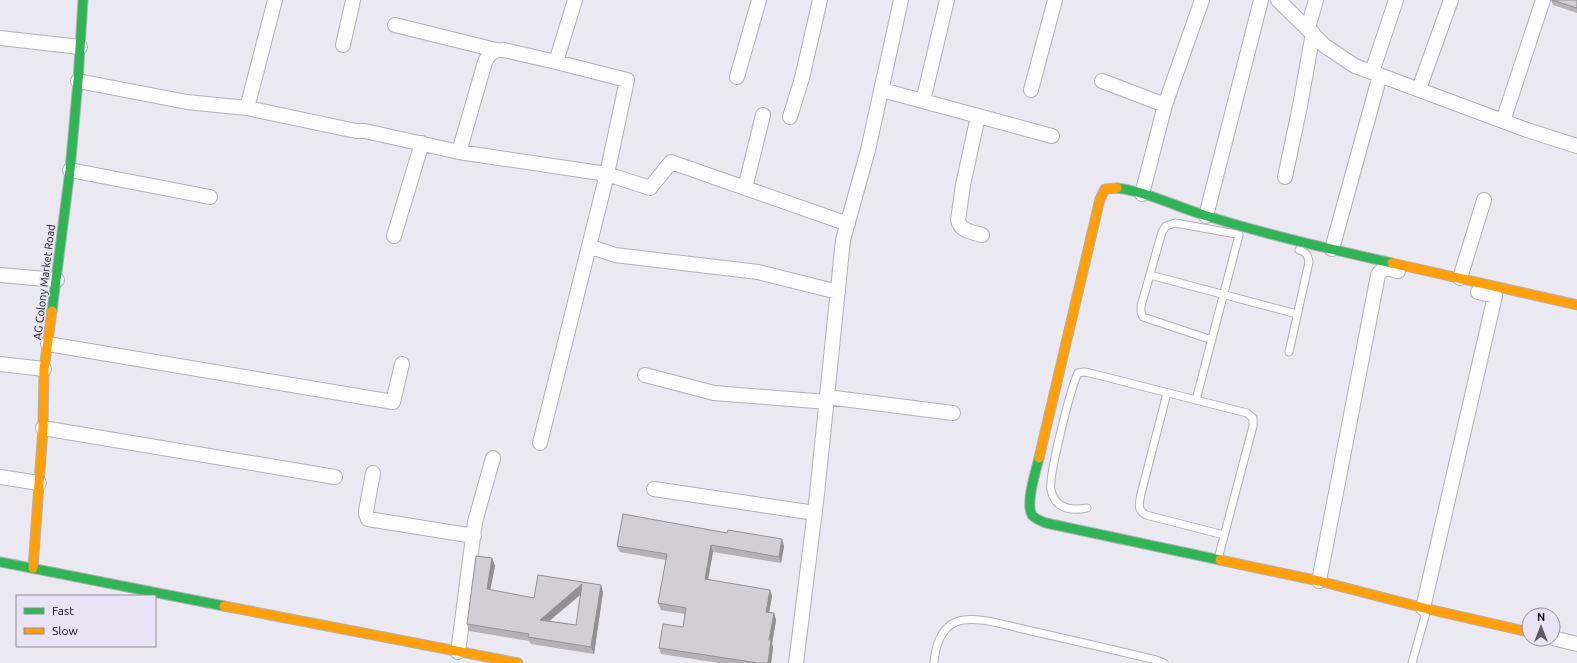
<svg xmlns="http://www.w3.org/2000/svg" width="1577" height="663" viewBox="0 0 1577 663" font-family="Ubuntu,sans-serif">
<rect width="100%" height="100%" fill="#eae8f1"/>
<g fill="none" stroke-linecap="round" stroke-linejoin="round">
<g stroke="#b2b0b7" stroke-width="9">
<path id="lane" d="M1150 275 1297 314
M1212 340 1143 317 1141 312V306L1162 232 1166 226 1175 223 1181 224 1236 234
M1289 352 1309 262C1308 255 1306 252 1299 250
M1167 393 1141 494C1139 504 1137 510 1146 515L1224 535
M1196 400 1239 235
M1087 508C1071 511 1055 509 1051 490 1048 477 1071 387 1078 373L1084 372 1090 373 1247 413 1253 418V426L1218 559
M934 663C935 649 940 628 956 622 975 614 1011 627 1031 631 1072 640 1114 650 1156 660L1164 663
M1412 663 1427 609"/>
</g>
<g stroke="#b2b0b7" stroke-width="16">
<path id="street" d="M1278 0 1325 46 1355 66 1527 130 1577 146
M395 25 496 50
M1308 28 1316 0
M0 38 80 47
M343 45 353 0
M1372 72 1396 0
M737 77 759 0
M78 81 187 102 247 108 356 131H365L459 152 607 174 650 188 671 162 848 224
M1102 81 1165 105
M1419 89 1451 0
M882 90 1052 136
M1031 90 1055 0
M923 101 947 0
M247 108 275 0
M978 116 963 185 958 220C960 231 972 232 982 235
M790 117 802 78 820 0
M1503 121 1543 0
M459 152 485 62C490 52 493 50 504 50L556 62
M70 170 210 197
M1285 177 1300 106 1313 33
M745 188 763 115
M1142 194 1165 105 1202 0
M1206 216 1261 0
M394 236 422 143
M589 246 615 255 758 272 838 292
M1332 249 1380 75
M0 275 57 280
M1460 278 1484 200
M48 344 393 402 402 364
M0 364 44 369
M645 375 714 393 827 402
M827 397 953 413
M43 428 335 477
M540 443 607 174 627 80 556 62 575 0
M373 473 366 511V514L368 519 474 536
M0 477 39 483
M654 489 815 513
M1319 581 1378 275C1383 266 1390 269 1398 271
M1423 608 1495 296 1478 292
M1553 638 1577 644
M458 652 475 522 493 458
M796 663 817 494 843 240 868 150 901 0"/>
</g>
<g stroke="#b2b0b7" stroke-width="11">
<path id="fast" d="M1117 188C1148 192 1177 207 1207 216 1268 235 1330 249 1392 263
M52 311 70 170 78 81 83 0
M1039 458C1036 471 1025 503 1032 515 1035 519 1041 521 1046 523L1220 560
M0 562 224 606"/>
</g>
<g stroke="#b2b0b7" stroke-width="11">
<path id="slow" d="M1392 263 1577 305
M1039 458 1100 199 1105 189 1117 188
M1220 560 1319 581 1428 609 1529 632
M33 568 43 428 44 369 52 311
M224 606 518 663"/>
</g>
<use href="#lane" stroke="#fcfcfd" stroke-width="7"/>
<use href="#street" stroke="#fcfcfd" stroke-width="14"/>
<use href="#fast" stroke="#30b455" stroke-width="9"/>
<use href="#slow" stroke="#ff9f0a" stroke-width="9"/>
</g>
<path fill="#b5b1b7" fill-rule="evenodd" d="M1551 0H1577V13L1553 5Z
M623 514 784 546 781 563 713 552 708 579 772 596 769 613H774L776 620 772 644 773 647 771 663H719L661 654 659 648 683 627 685 614 661 610 658 603 666 560 620 552 617 546Z
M492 558 495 566 490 590 534 598 603 592 594 654 531 644 529 641 469 631 467 624ZM581 594 576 625 549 621Z"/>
<path fill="#939095" d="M782 539 784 546 781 563 779 557Z
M711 545 713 552 707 585 705 579Z
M492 558 495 566 489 596 487 589Z
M582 584 585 591 542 627 540 620Z
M601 585 603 592 594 654 591 647Z
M770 590 772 596 768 618 766 612Z
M774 613 776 620 772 644 773 647 771 663H768L769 640Z"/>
<path fill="#d2ced5" stroke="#939095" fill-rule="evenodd" d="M1552 0H1577V8Z
M623 514 727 533 728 530 782 539 779 557 711 545 705 579 770 590 766 612 774 613 769 640H771L768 663H758L659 648 663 624 683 627 686 608 658 603 667 554 617 546Z
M476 556 492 558 487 589 534 598 538 575 601 585 591 647 528 637 529 634 467 624ZM582 584 576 625 540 620Z"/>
<g text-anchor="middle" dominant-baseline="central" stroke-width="3" stroke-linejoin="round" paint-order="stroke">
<g font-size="11" fill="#110f15" stroke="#e8e4f5">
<text transform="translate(44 282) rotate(-83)">AG Colony Market Road</text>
</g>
</g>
<rect x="16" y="595" width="140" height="52" fill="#e8e4f5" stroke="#928f9b"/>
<rect x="24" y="608" width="20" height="6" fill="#30b455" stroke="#928f9b"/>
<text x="52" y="615" font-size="12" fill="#110f15">Fast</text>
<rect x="24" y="628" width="20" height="6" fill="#ff9f0a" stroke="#928f9b"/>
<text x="52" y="635" font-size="12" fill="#110f15">Slow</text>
<g transform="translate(1541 627)"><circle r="19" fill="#e8e4f5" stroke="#928f9b"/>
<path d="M0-3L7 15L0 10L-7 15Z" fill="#5d5b62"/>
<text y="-6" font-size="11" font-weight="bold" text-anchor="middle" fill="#110f15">N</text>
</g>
</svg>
